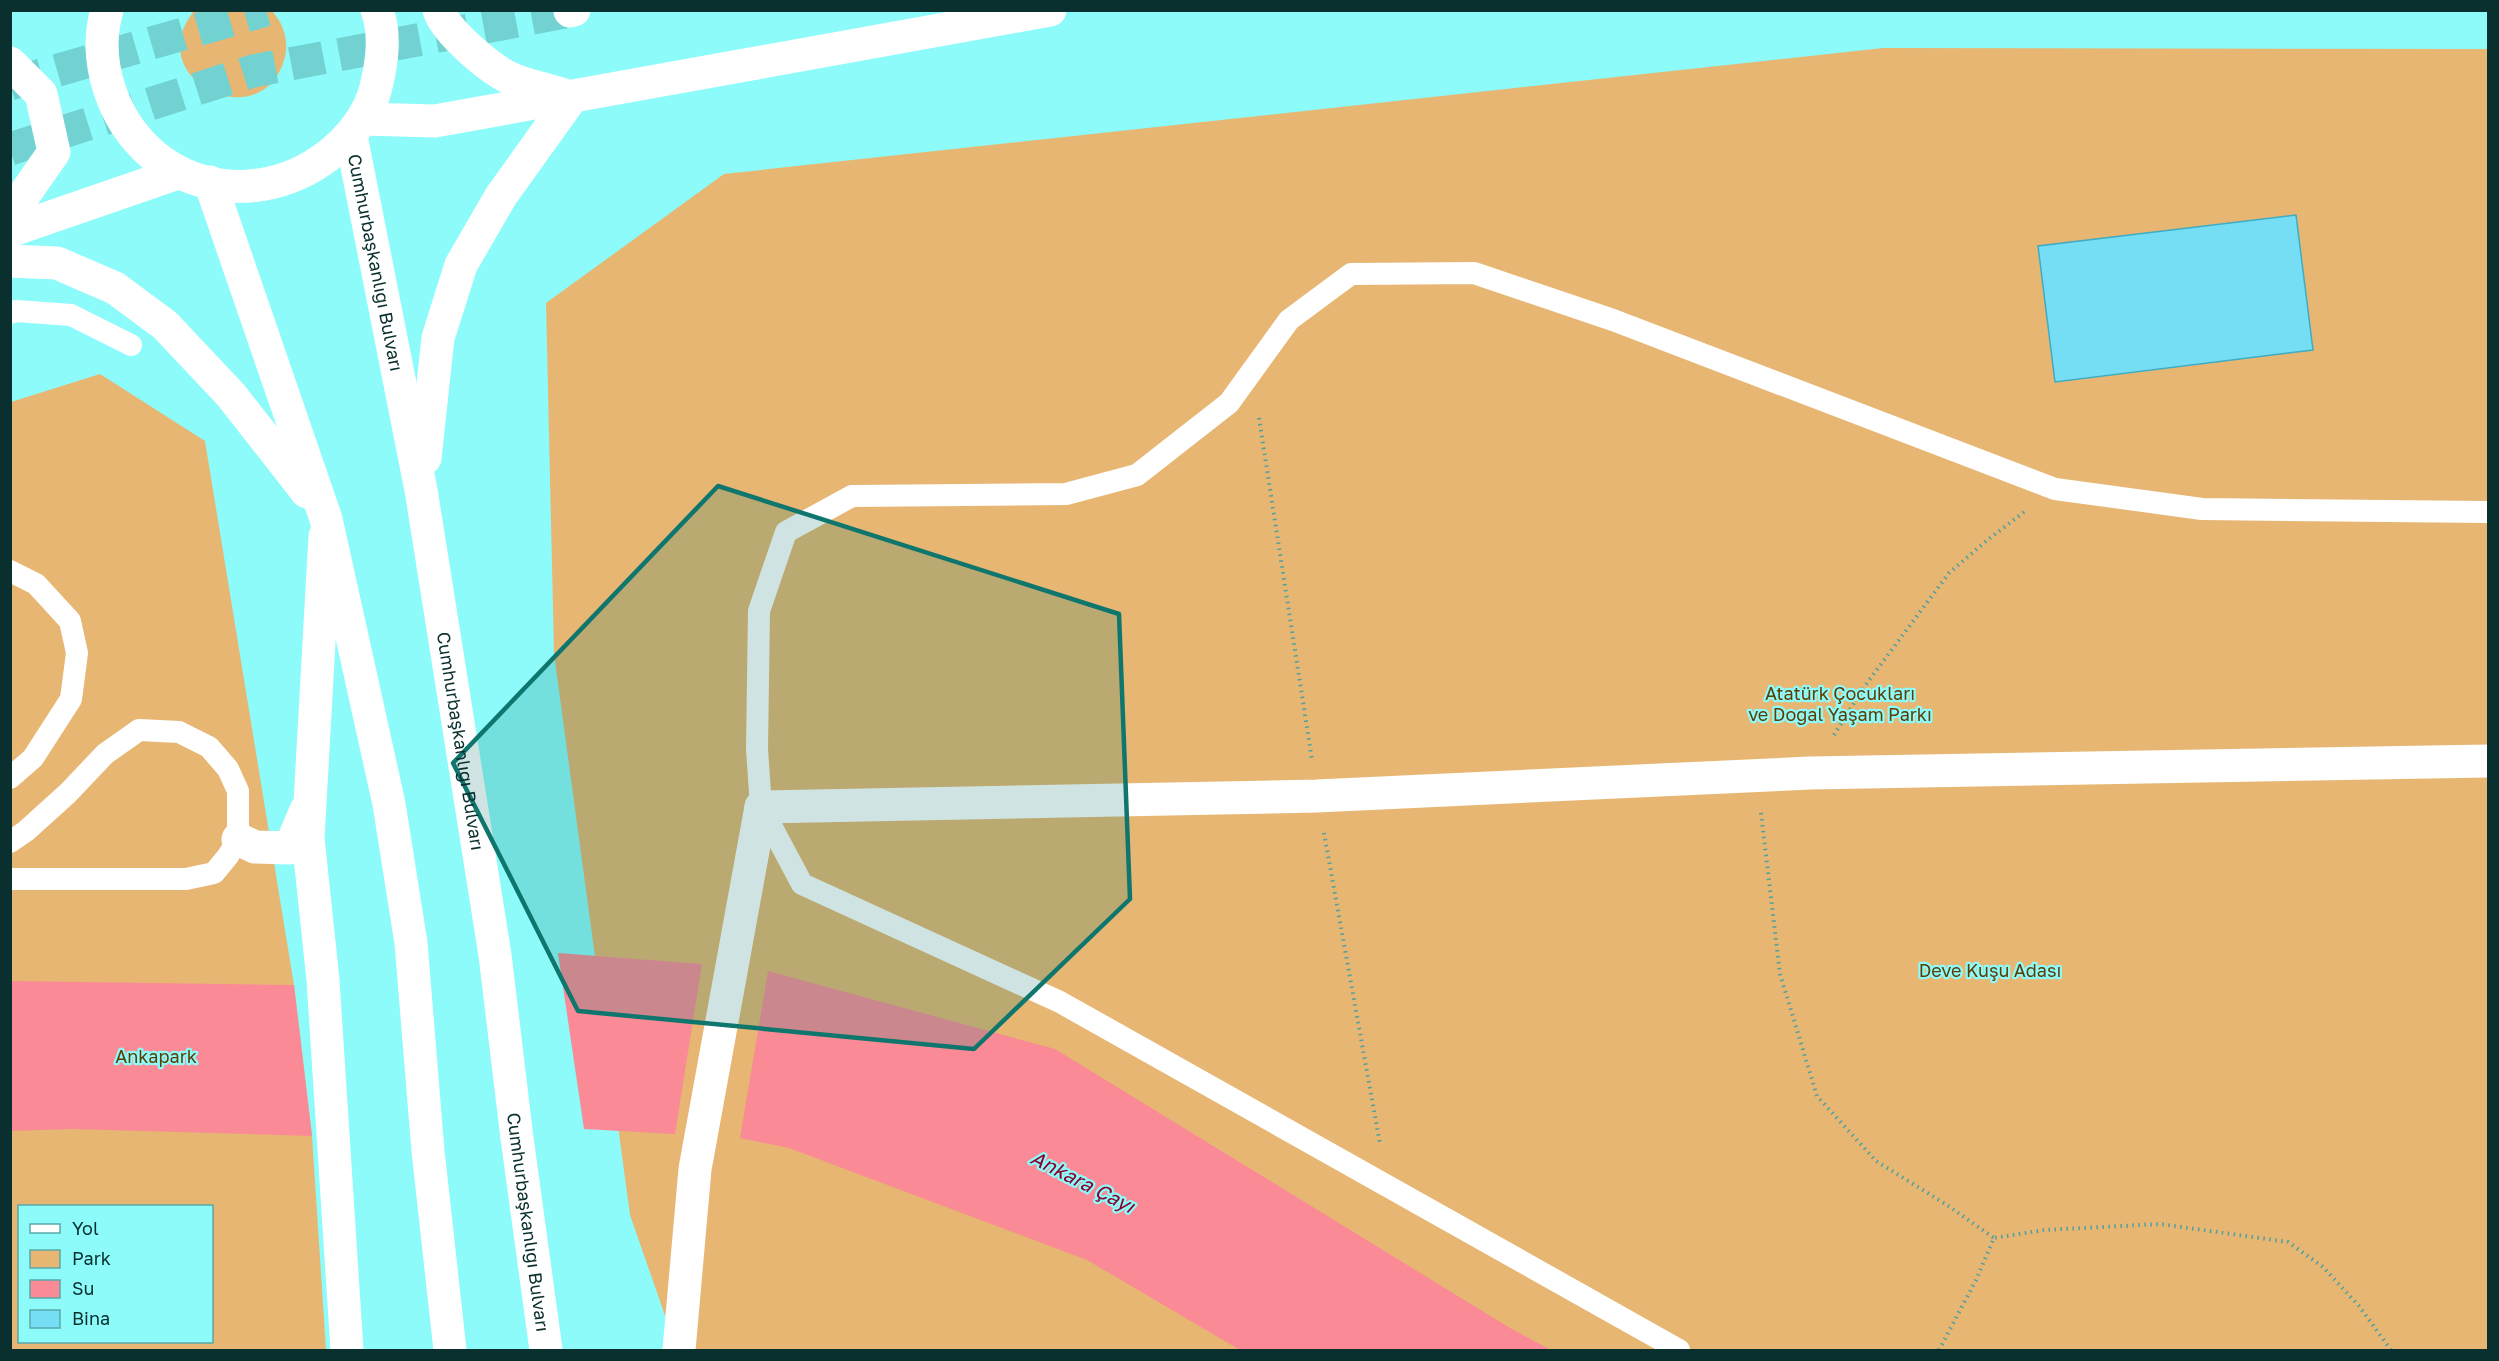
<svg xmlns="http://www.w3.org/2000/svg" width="2499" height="1361" viewBox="0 0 2499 1361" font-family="'Golos Text',sans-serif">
<rect width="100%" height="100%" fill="#8cfbfa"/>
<path fill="#e7b673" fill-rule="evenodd" d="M195 10 272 11C283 23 289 40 285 57 263 141 137 78 195 10Z
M1883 48 2488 49V1350H677L630 1215 554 654 546 303 724 174Z
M100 374 205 441 294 985 312 1136 326 1350H11V402ZM20 1206H212V1342H20Z"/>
<path fill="#fa8b96" d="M558 953 702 964 675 1134 584 1129Z
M768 971 1055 1049 1510 1328 1551 1350H1240L1087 1260 789 1148 740 1138Z
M10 981 294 985 312 1136 73 1129 11 1131Z"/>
<path fill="#75def5" stroke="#3eacc2" stroke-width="1.5" d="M2296 215 2313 350 2055 382 2038 246Z"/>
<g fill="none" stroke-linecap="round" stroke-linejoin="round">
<path stroke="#72d2d1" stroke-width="33" stroke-dasharray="33 16" stroke-linecap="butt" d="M10 84 266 10
M10 149 253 71 570 11"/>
<path stroke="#51a09f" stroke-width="4" stroke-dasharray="1.5 4.5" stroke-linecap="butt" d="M1259 418 1312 760
M1834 735 1864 687 1949 573 1985 542 2024 512
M1761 813 1780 974 1817 1096 1876 1161 1947 1205 1994 1238
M1324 833 1380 1144
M1939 1350 1976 1280 1994 1238 2044 1230 2160 1224 2288 1242 2323 1267 2359 1306 2391 1350"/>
<path stroke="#fff" stroke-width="22" d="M10 313 16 311 71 315 131 345
M10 571 36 584 70 621 77 653 71 699 33 758 10 778
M10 842 26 831 68 793 105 754 139 730 179 732 209 747 228 769 238 791V839L228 856 214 873 186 879H10
M1679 1350 1060 1002 802 884 761 807 757 749 759 611 786 532 852 496 1066 494 1137 475 1229 403 1289 320 1351 274 1474 273 1613 320 2055 489 2202 509 2488 512"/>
<path stroke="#fff" stroke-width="33" d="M761 807 1317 796 1810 773 2488 761"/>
<path stroke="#fff" stroke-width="33" d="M325 536 308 838 323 980 347 1350
M238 839 255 847 290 848 306 810
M679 1350 695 1169 761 807"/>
<g stroke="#fff" stroke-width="33">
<path id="s1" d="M351 136 421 490 495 955 517 1138 546 1350"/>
<path d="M210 182 326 519 389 804 411 943 428 1151 450 1350"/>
<path d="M10 261 57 263 115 288 165 325 231 395 307 492"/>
<path d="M425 458 438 338 461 265 501 196 572 97"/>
</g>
<path stroke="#fff" stroke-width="33" d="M107 10C99 37 101 64 110 91 143 188 257 217 335 150 354 133 370 112 376 87 382 62 386 35 377 10
M439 10C445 31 490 69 510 78 527 86 547 89 564 95
M570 11 574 10
M10 63 41 94 54 152 24 195 10 204
M362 119 435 121 1050 10
M10 231 178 173"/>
</g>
<path fill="#0f766e" fill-opacity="0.2" stroke="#0f766e" stroke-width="4.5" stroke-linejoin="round" d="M718 486 1119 614 1130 899 974 1049 578 1011 453 763Z"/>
<g text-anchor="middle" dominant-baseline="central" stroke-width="4.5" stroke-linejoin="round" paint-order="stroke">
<g font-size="18" fill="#092f2e" stroke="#8cfbfa">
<text stroke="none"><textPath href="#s1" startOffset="129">Cumhurbaşkanlığı Bulvarı</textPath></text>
<text stroke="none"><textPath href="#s1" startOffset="615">Cumhurbaşkanlığı Bulvarı</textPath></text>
<text stroke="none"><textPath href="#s1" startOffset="1101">Cumhurbaşkanlığı Bulvarı</textPath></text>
</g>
<g font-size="18" fill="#5e3d04" stroke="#8cfbfa">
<text x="1840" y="693">Atatürk Çocukları<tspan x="1840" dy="21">ve Doğal Yaşam Parkı</tspan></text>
<text x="1990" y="970">Deve Kuşu Adası</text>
<text x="156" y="1056">Ankapark</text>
</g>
<g font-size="20" font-style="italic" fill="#8a032d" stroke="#8cfbfa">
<text transform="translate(1083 1181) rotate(27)">Ankara Çayı</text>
</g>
</g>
<rect width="2499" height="1361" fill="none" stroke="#092f2e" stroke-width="24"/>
<rect x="18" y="1205" width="195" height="138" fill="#8cfbfa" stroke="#58a9a8" stroke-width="1.5"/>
<rect x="30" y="1224" width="30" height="9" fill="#ffffff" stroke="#58a9a8" stroke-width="1.5"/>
<text x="72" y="1235" font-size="18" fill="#092f2e">Yol</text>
<rect x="30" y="1250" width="30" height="18" fill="#e7b673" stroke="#58a9a8" stroke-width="1.5"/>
<text x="72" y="1265" font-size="18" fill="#092f2e">Park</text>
<rect x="30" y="1280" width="30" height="18" fill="#fa8b96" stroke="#58a9a8" stroke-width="1.5"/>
<text x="72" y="1295" font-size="18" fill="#092f2e">Su</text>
<rect x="30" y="1310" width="30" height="18" fill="#75def5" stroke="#58a9a8" stroke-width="1.5"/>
<text x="72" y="1325" font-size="18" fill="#092f2e">Bina</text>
</svg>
